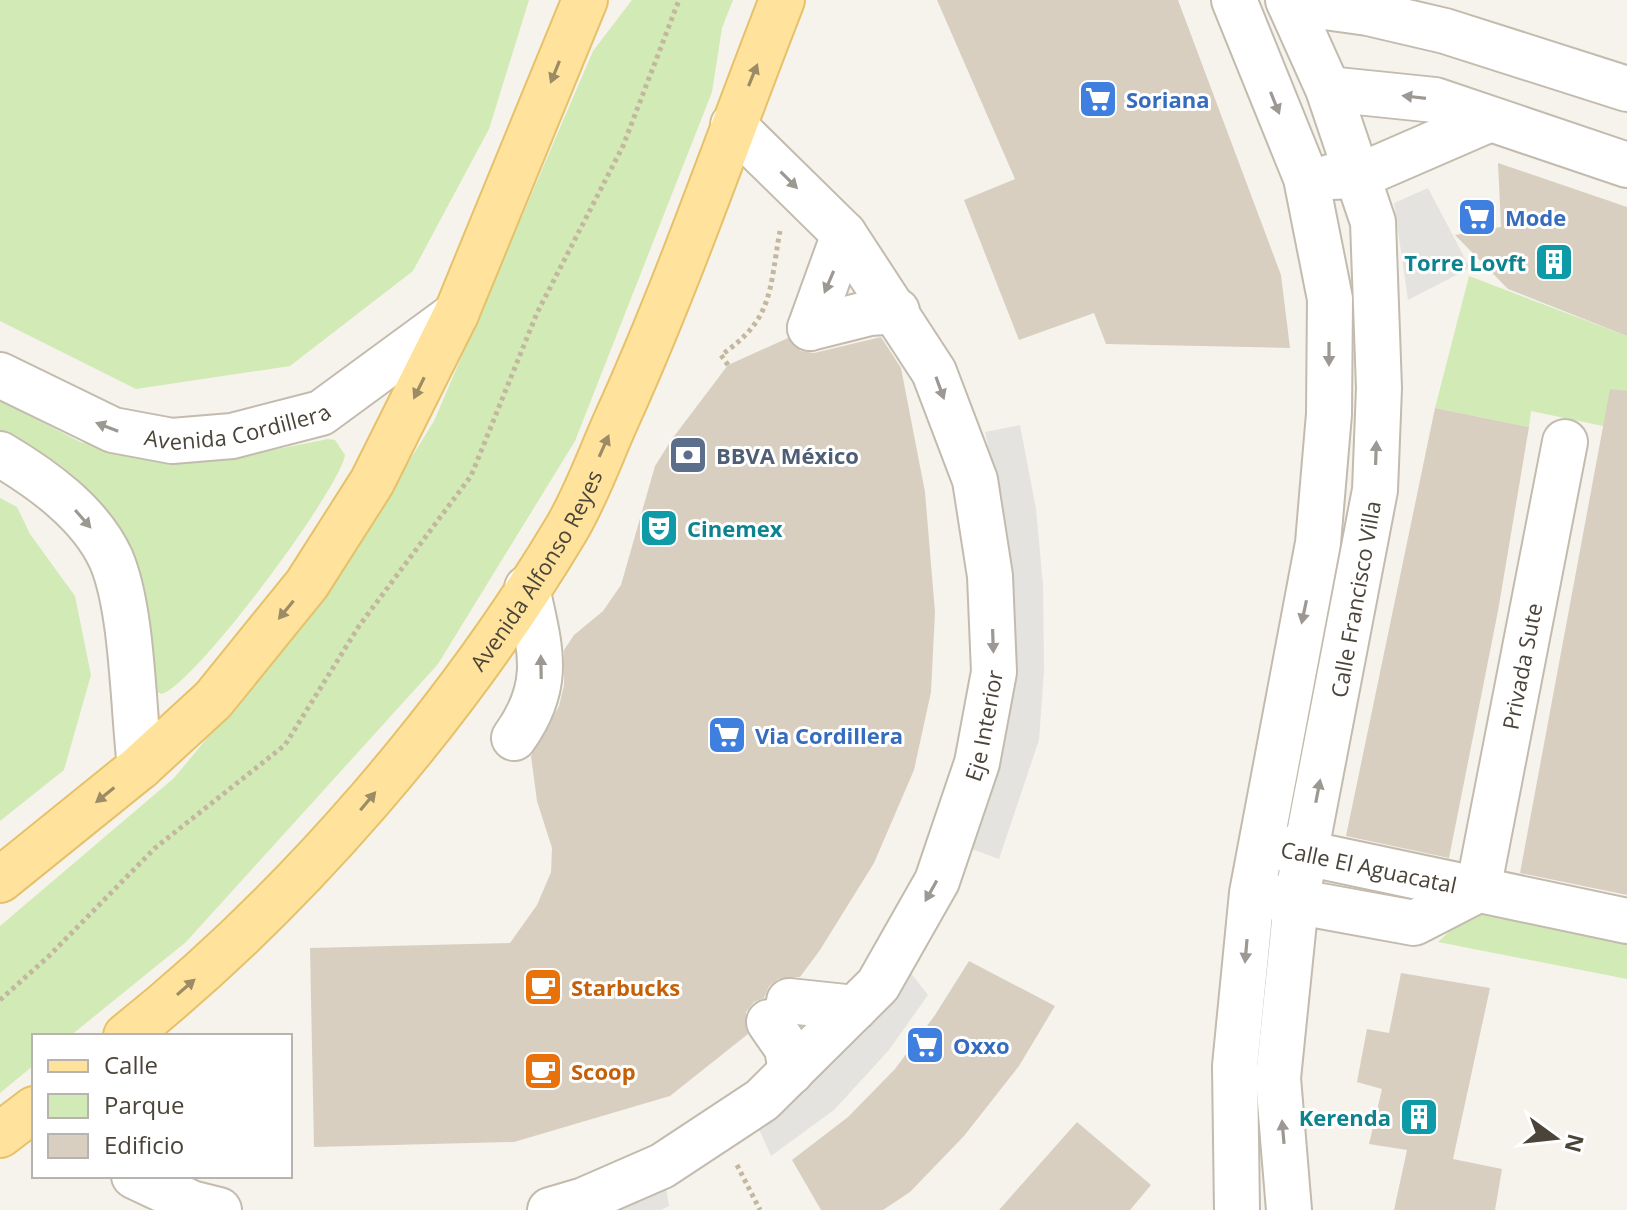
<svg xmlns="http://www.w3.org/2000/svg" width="1627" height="1210" viewBox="0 0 1627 1210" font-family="'Open Sans',sans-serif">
<rect width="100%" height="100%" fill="#f6f3ec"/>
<path fill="#d2eab5" d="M0 0H529L489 129 413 271 290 366 136 389 0 321Z
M632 0H733L722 28 712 92 575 441 438 664 186 942 70 1036H34V1065L0 1093V926L174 778 329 591 434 421 593 51Z
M1469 276 1627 336V444L1603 426 1531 411 1529 427 1435 408Z
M0 400 80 442 142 456 222 460 328 439 335 440 345 455C339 491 191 690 161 694L152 688V640L144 595 0 434Z
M0 498 17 507 30 534 75 596 91 675 64 770 0 821Z
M1477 905 1627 934V979L1438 942Z"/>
<path fill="#e5e3e0" d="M1428 188 1470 268 1408 300 1394 203Z
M1020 425 1036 509 1043 585 1044 670 1039 740 999 859 966 847 1003 517 985 432Z
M907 968 928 995 889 1050 834 1110 771 1156 757 1125Z
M664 1175 669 1206 661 1210H578Z"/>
<path fill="#d8cfc1" d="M937 0H1178L1281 275 1290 348 1106 344 1094 313 1019 340 964 200 1015 179Z
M1498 163 1627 207V336L1508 289 1455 235 1501 227Z
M881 337 901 368 925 492 935 612 931 692 914 770 874 863 820 950 800 977 778 979 769 986 764 998 754 1002 746 1012 748 1034 670 1096 514 1142 314 1147 310 948 510 943 537 905 551 872 552 848 537 801 531 756 559 706 564 685V650L574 635 603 611 621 585 655 466 672 439 728 365 788 338 801 351 814 353Z
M1610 389 1627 391V895L1520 873Z
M1435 408 1529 427 1498 611 1449 858 1346 836Z
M969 961 1055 1006 1019 1066 964 1136 910 1192 883 1210H821L792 1160 848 1117 895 1069 935 1015Z
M1401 973 1490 988 1453 1159 1502 1169 1495 1210H1394L1407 1150 1369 1144 1382 1089 1357 1082 1367 1029 1389 1033Z
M1077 1122 1151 1185 1130 1210H999Z"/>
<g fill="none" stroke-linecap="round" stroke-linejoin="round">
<g stroke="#c2bbae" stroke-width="48">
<g id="minor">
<path d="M1234 0 1306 178 1330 299 1329 414 1318 543 1252 893 1235 1066 1237 1210"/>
<path d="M1288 0 1328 89 1373 222 1379 388 1375 490 1296 902 1278 1078 1289 1210"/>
<path d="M1289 2 1368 13 1445 31 1627 89"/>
<path d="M1328 89 1435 100 1627 165"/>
<path d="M1330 177 1359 176 1488 120"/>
<path d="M810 328 844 234"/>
<path d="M810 328 870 313 897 311"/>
<path id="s1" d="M0 375 113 430 172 441 232 436 321 413 456 314"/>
<path d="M0 454C42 479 90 513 111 559 133 610 133 709 140 767"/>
<path d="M514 738C553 684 540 648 527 588"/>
<path id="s2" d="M1277 847 1627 921"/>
<path id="s3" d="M1478 890 1565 442"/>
<path d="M1266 896 1414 923 1478 890"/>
<path d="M789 1001 855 1008"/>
<path d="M769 1022 787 1048 791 1072"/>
<path d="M134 1176 191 1203 219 1210"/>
<path id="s4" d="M550 1210 584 1200 662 1166 762 1100 878 985 937 881 977 763 994 672 990 576 975 480 934 372 844 234 733 125"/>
</g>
</g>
<g stroke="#e6c16a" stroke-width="48">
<g id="major">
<path d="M0 880 140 767 213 700 307 584 372 482 456 314 585 0"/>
<path id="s5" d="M126 1036C295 901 456 714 567 528 588 492 602 451 619 414 680 279 728 138 782 0"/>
<path d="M0 1135 34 1109"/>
</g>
</g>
<path stroke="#c4b79f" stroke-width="5" stroke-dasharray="4 4" stroke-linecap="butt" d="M728 365 721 355C774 319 769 290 780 231
M0 1000 48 957 155 848 285 745 359 626 471 476 537 313 623 146 679 0
M737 1165 760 1210"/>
<use href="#minor" stroke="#fff" stroke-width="44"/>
<use href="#major" stroke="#ffe39c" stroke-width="44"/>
</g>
<defs><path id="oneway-solid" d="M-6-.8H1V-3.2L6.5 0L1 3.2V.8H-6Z" transform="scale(2)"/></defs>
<g fill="#9c8c66">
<use href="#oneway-solid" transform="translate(555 72) rotate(112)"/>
<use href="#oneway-solid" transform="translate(753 75) rotate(-68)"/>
<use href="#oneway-solid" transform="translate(419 388) rotate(116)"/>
<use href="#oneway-solid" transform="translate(604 446) rotate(-66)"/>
<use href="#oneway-solid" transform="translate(286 610) rotate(129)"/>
<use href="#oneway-solid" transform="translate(105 795) rotate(141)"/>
<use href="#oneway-solid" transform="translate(368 801) rotate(-50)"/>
<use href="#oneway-solid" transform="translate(186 987) rotate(-41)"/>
</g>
<g fill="#9c9892">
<use href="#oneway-solid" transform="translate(1414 97) rotate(-173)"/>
<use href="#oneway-solid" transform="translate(1275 103) rotate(68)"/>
<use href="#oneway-solid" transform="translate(789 180) rotate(45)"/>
<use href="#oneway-solid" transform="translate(829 282) rotate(113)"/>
<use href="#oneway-solid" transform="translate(1329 354) rotate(90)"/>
<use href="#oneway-solid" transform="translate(940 388) rotate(70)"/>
<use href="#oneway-solid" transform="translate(107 427) rotate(-159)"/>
<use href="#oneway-solid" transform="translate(1376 453) rotate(-88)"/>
<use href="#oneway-solid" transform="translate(83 519) rotate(49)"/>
<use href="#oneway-solid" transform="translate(1304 612) rotate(102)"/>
<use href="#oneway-solid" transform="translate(993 641) rotate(88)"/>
<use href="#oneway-solid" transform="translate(541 667) rotate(-91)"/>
<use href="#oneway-solid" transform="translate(1318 791) rotate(-79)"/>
<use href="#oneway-solid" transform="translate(931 891) rotate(119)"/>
<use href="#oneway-solid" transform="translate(1246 951) rotate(95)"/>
<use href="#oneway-solid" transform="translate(1283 1132) rotate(-95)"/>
</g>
<defs>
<g id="supermarket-square" transform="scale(2)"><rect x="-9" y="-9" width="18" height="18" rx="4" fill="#3f7fe0" stroke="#fff"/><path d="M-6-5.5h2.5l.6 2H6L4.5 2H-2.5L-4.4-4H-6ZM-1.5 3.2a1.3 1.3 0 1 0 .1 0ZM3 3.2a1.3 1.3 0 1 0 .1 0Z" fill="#fff"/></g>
<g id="building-square" transform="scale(2)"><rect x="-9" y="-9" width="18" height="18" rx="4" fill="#0f9aa8" stroke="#fff"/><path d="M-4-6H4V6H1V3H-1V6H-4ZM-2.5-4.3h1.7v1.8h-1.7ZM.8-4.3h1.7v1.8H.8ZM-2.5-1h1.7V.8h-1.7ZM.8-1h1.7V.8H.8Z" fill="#fff"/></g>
<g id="bank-square" transform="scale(2)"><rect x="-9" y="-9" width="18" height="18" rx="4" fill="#5c6f8a" stroke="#fff"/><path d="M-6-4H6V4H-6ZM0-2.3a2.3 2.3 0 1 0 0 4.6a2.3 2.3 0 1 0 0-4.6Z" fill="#fff"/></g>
<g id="theatre-square" transform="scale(2)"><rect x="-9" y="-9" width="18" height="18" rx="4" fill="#0f9aa8" stroke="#fff"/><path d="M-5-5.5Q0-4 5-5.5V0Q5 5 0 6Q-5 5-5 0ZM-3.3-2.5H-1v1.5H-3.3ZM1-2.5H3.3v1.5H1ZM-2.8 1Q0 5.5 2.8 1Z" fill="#fff"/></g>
<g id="cafe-square" transform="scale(2)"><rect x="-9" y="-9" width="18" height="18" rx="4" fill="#e8710a" stroke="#fff"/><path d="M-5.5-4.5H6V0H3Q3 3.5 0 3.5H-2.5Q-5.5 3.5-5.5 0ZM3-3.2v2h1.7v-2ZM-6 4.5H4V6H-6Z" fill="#fff"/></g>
</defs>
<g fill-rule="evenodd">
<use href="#supermarket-square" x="1098" y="99"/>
<use href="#supermarket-square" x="1477" y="217"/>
<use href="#building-square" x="1554" y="262"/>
<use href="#bank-square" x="688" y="455"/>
<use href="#theatre-square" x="659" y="528"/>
<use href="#supermarket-square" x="727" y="735"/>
<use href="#cafe-square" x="543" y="987"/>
<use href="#supermarket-square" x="925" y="1045"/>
<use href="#cafe-square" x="543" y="1071"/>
<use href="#building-square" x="1419" y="1117"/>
</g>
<g text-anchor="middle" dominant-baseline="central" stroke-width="6" stroke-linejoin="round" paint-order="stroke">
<g font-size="22" font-weight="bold" fill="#366cbe" stroke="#fff" text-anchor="start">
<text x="1126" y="99">Soriana</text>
<text x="1505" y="217">Mode</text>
<text x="755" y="735">Via Cordillera</text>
<text x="953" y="1045">Oxxo</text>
</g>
<g font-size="22" font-weight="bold" fill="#0d838f" stroke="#fff" text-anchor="end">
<text x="1526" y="262">Torre Lovft</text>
<text x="687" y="528" text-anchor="start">Cinemex</text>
<text x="1391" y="1117">Kerenda</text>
</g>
<g font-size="22" fill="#4b4439" stroke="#fff">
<text stroke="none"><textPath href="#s1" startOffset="252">Avenida Cordillera</textPath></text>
<text stroke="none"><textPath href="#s5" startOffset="624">Avenida Alfonso Reyes</textPath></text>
<text transform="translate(1355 599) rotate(-80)">Calle Francisco Villa</text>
<text stroke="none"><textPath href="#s3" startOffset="228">Privada Sute</textPath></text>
<text stroke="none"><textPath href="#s4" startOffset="686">Eje Interior</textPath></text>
<text stroke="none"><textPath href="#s2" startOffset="94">Calle El Aguacatal</textPath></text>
</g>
<g font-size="22" font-weight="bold" fill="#4e5e75" stroke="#fff" text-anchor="start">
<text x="716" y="455">BBVA México</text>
</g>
<g font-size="22" font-weight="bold" fill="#c56008" stroke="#fff" text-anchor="start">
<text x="571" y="987">Starbucks</text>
<text x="571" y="1071">Scoop</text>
</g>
</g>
<rect x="32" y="1034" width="260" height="144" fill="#ffffff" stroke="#b7b4b0" stroke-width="2"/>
<rect x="48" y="1060" width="40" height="12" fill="#ffe39c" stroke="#b7b4b0" stroke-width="2"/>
<text x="104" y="1074" font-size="24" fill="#4b4439">Calle</text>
<rect x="48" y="1094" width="40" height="24" fill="#d2eab5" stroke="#b7b4b0" stroke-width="2"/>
<text x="104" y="1114" font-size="24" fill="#4b4439">Parque</text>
<rect x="48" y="1134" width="40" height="24" fill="#d8cfc1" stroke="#b7b4b0" stroke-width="2"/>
<text x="104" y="1154" font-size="24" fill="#4b4439">Edificio</text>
<g transform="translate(1555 1138) rotate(105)" stroke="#ffffff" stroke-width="6" paint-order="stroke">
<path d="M0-6L14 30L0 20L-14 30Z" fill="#4b4439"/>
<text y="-12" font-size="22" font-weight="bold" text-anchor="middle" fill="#4b4439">N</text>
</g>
</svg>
